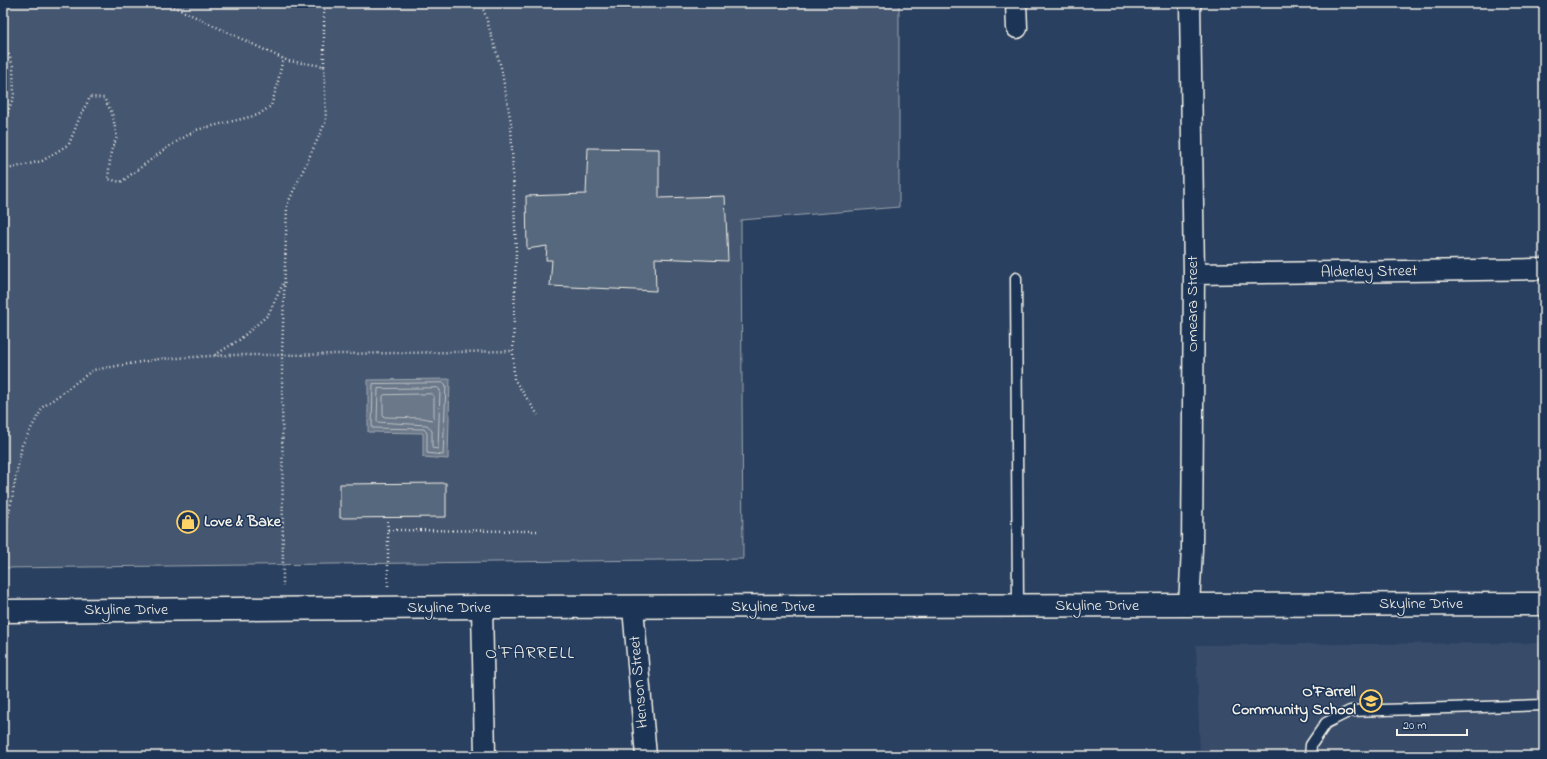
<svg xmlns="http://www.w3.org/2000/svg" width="1547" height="759" viewBox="0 0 1547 759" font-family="'Indie Flower',sans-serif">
<rect width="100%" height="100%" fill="#2a4060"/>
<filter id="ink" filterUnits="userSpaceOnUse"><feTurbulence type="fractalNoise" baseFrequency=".025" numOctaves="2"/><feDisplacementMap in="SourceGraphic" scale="8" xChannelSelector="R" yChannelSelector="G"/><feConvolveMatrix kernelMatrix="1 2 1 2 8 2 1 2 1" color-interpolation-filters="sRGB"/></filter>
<g filter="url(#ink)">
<path fill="#374c69" d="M1544 643V756H1200L1196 645Z"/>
<path fill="#445771" stroke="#9ca4ac" d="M3 3H899V207L741 220 743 559 3 568Z"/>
<path fill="#6a788a" stroke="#a1a8b0" d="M450 379 448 459 423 457V433L368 432V380Z"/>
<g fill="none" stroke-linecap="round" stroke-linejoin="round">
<path stroke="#bdc1c2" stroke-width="1" d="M444 383 446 385 443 455 427 453V433L424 429 372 428 373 384Z
M438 388 440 390 438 449 432 448V431L427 425 377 422 378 389Z
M432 394 434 396V418L432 420 423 418 385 417 383 416V396L384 395Z"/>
</g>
<path fill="#56677d" stroke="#f4f1e8" d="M588 148 659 149V198L725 196 728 261 655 258 656 291 550 286 552 260H546L547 246 527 249 526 196 586 194Z
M446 483V517L340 518V484Z"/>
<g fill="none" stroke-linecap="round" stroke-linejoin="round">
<g stroke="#f4f1e8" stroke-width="13">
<path id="lane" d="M1016 278 1018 606
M1310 756 1311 745 1326 723 1350 711 1544 705"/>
</g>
<g stroke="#f4f1e8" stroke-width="23">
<path id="street" d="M1016 3 1017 28
M1194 274 1544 269
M1189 605 1192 549 1194 274 1190 3
M482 607 485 756
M633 608 646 756"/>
</g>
<g stroke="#f4f1e8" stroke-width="25">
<path id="secondary" d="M3 611 482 607 1544 604"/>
</g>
<path stroke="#f4f1e8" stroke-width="2.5" stroke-dasharray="1 3" stroke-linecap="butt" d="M166 3 288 61 324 66 326 121 287 205 282 355 283 586
M479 3 484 11 501 67 511 123 516 252 513 351 514 379 538 415
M3 39 13 66 14 96 3 124
M324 66V3
M3 170 42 161 69 144 79 119 90 97 104 98 112 113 117 137 111 151 108 179 121 182 168 147 196 130 258 115 271 106 277 86 283 58
M215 355 239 340 268 315 283 284
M387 517 388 530
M3 544 22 445 43 407 93 370 159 359 229 355H282L513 351
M388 586V530L539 531"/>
<use href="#lane" stroke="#1d3557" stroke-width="10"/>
<use href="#street" stroke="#1d3557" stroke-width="20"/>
<use href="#secondary" stroke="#1d3557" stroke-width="22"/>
</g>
</g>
<defs>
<g id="shop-ring" transform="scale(1.15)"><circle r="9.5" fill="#1d3557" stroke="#ffd166" stroke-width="1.5"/><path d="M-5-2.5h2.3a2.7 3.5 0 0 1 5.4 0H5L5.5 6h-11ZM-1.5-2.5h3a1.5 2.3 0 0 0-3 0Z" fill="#ffd166"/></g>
<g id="school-ring" transform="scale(1.15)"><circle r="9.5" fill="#1d3557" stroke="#ffd166" stroke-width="1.5"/><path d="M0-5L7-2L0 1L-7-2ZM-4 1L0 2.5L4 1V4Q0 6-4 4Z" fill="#ffd166"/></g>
</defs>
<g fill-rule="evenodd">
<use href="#shop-ring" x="188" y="522"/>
<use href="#school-ring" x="1371" y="701"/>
</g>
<g text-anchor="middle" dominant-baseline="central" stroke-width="3" stroke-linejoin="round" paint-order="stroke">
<g font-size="16" fill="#f4f1e8" stroke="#1d3557">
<text transform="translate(1369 272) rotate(-1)">Alderley Street</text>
<text transform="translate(1193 304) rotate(-90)">Omeara Street</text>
<text x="1421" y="604">Skyline Drive</text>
<text x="1097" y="606">Skyline Drive</text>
<text x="773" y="607">Skyline Drive</text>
<text x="449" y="608">Skyline Drive</text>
<text x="126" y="610">Skyline Drive</text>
<text transform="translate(639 682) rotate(-95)">Henson Street</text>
</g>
<g font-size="16" font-weight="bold" fill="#f4f1e8" stroke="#1d3557" text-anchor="start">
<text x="204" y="522">Love &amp; Bake</text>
<text x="1356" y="692" text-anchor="end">O'Farrell<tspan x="1356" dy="18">Community School</tspan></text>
</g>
<g font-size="18" letter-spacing="1" fill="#f4f1e8" stroke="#1d3557">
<text x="530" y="654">O'FARRELL</text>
</g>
</g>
<rect width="1547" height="759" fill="none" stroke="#1d3557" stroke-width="16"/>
<rect x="8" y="8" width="1531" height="743" fill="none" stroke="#f4f1e8" stroke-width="1.5" filter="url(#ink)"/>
<path d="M1397 729v6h70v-6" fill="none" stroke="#f4f1e8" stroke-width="2"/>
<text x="1403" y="729" font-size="12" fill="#f4f1e8" stroke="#1d3557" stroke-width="3" paint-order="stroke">20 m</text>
</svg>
